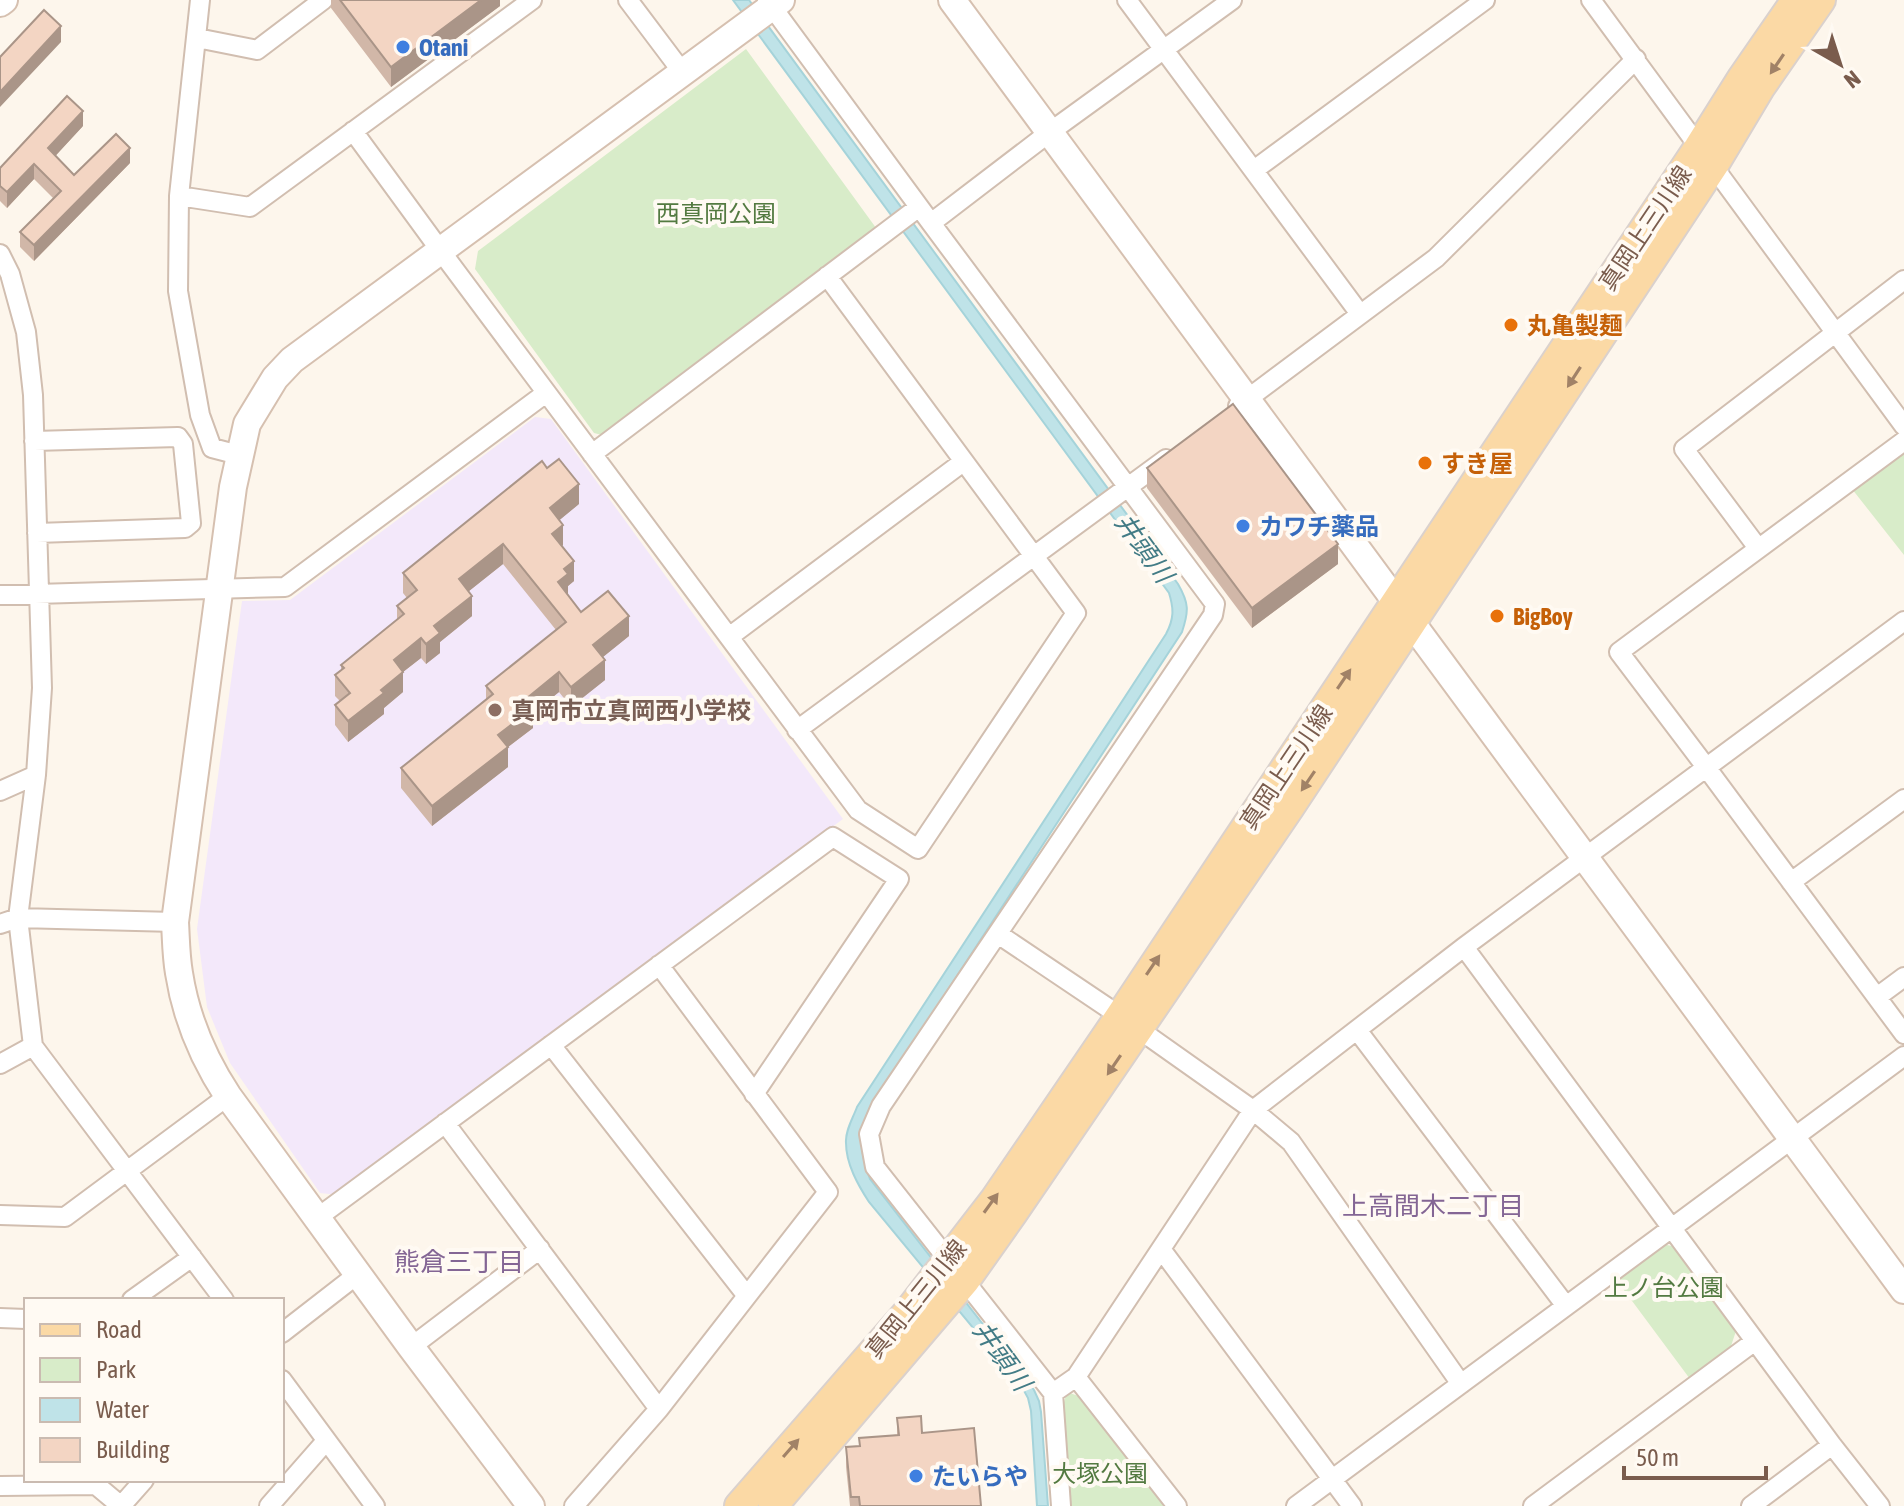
<svg xmlns="http://www.w3.org/2000/svg" width="1904" height="1506" viewBox="0 0 1904 1506" font-family="'Asap Condensed','Noto Sans JP',sans-serif">
<rect width="100%" height="100%" fill="#fdf6ec"/>
<path fill="#f3e8fa" d="M535 417 551 419 843 819 338 1195 320 1193 230 1063 207 1007 197 929 242 601 290 600Z"/>
<path fill="#d8ecc9" d="M746 49 879 232 606 436 594 433 475 269 478 251Z
M1902 452H1904V555L1852 489Z
M1662 1244 1677 1247 1736 1331 1731 1346 1690 1379 1615 1278Z
M1067 1392 1084 1398 1165 1506H1069L1062 1409Z"/>
<path fill="#bfe3e8" stroke="#a5d3da" stroke-width="2" d="M733 0H749L1178 584C1189 603 1189 611 1182 632L868 1112C859 1140 860 1152 870 1179L1034 1390 1039 1401 1041 1412 1048 1506H1037L1031 1411 1028 1398 1022 1387 869 1202C858 1185 846 1164 846 1143 845 1131 853 1118 857 1107L1166 634C1174 619 1174 609 1169 593Z"/>
<g fill="none" stroke-linecap="round" stroke-linejoin="round">
<g stroke="#d1beb0" stroke-width="22">
<path id="street" d="M200 0 179 196 178 291 200 415 212 448 239 455
M628 0 683 73
M767 0 931 223 1215 604 1213 615 881 1106 869 1134 875 1167 1053 1393 1061 1506
M1127 0 1360 314
M1591 0 1904 426
M197 38 257 50 323 0
M353 131 440 250 858 810 918 849 1076 613 827 276
M1254 170 1485 0
M179 196 250 207 532 0
M931 223 1050 132 1232 0
M0 254 10 274 26 332 33 395 42 688 36 775 18 918 33 1046 224 1300
M1238 406 1436 258 1636 59
M34 441 178 437 183 444 191 523 185 528 37 533
M1904 441 1619 652 1706 767 1904 1034
M592 454 919 207
M1758 548 1684 449 1904 280
M0 595 285 587 546 393
M729 637 963 462
M797 730 1166 459
M0 791 36 775
M1791 882 1904 799
M0 924 18 918 175 922
M998 934 1120 1016 1253 1110 1291 1142 1461 1384
M1464 947 1832 1445 1880 1506
M1877 997 1904 977
M1357 1030 1566 1306
M551 1045 747 1296
M0 1064 33 1046
M445 1123 659 1409
M0 1215 65 1217 228 1096
M317 1218 833 837 899 879 754 1094
M1161 1249 1352 1506
M132 1300 192 1257
M0 1318 26 1319
M282 1333 358 1274
M411 1347 540 1249
M1076 1377 1177 1506
M282 1380 375 1506
M1053 1393 1076 1377 1253 1110 1464 947 1904 621
M0 1486 96 1485 121 1506 144 1480
M269 1506 326 1441
M574 1506 659 1409 828 1192 659 965
M1296 1506 1904 1056
M1533 1506 1755 1341
M1751 1506 1832 1445"/>
</g>
<g stroke="#d6c0b0" stroke-width="30">
<path id="secondary" d="M952 0 1904 1290
M0 3 4 0
M531 1506 411 1347 228 1096C203 1058 186 1018 179 973 176 956 176 939 175 922L233 487 247 424 275 378 292 360 781 0"/>
</g>
<g stroke="#dad1cd" stroke-width="32">
<path id="primary" d="M739 1506 907 1313 995 1199 1120 1016 1698 148 1742 78 1796 0
M773 1506 965 1281 1013 1213 1290 807 1714 165 1760 88 1821 0"/>
</g>
<use href="#street" stroke="#fff" stroke-width="18"/>
<use href="#secondary" stroke="#fff" stroke-width="26"/>
<use href="#primary" stroke="#fbd9a5" stroke-width="28"/>
</g>
<path fill="#d1b7a8" d="M331 0H500V6L391 87 331 8Z
M83 126 55 156 74 175 130 163 34 261 20 247V232L53 198 34 179 7 208 0 201V168Z
M1147 468 1338 564 1252 628 1147 488Z
M579 504 559 520 563 545 562 546 574 581 568 586 567 594 581 612 629 636 603 657 605 680 571 707 559 692 533 713V728L508 747V767L432 826 401 788V768L486 699V686L556 630 503 564 469 591 472 616 440 642V653L426 664 421 658 403 672V692L384 708V714L348 742 335 725V705L340 701 335 696V675L341 671V665L397 619V606L407 598 403 593V573Z
M897 1418 922 1433 981 1506H850L846 1467V1447L859 1446 897 1435Z"/>
<path fill="#aa9588" d="M481 0H500V6L391 87V67Z
M61 26V42L0 107V92Z
M83 111V126L48 164V148Z
M130 148V163L34 261V245Z
M34 164V179L7 208V192Z
M579 484V504L550 528V508Z
M563 525V545L552 554V534Z
M503 544V564L459 599V579Z
M1338 544V564L1252 628V608Z
M574 561V581L568 586V594L558 602V582L564 569Z
M472 596V616L440 642V653L426 664V644L434 626Z
M629 616V636L593 665V645Z
M421 638V658L403 672V692L384 708V714L348 742V721L381 690 394 660Z
M605 660V680L571 707V687Z
M559 672V692L533 713V728L508 747V767L432 826V806L498 735 526 699Z"/>
<path fill="#f3d5c3" stroke="#aa9588" stroke-width="2" d="M340 0H481L391 67Z
M44 10 61 26 0 92V57Z
M67 96 83 111 48 148 74 175 116 134 130 148 34 245 20 232 61 191 34 164 7 192 0 186V168Z
M1233 404 1338 544 1252 608 1147 468Z
M559 459 579 484 550 508 563 525 552 534 574 561 564 569 568 574 558 582 581 612 608 591 629 616 593 645 605 660 571 687 559 672 526 699 533 708 498 735 508 747 432 806 401 768 493 694 486 686 566 622 503 544 459 579 472 596 434 626 440 633 426 644 421 638 394 660 403 672 381 690 384 693 348 721 335 705 350 693 335 675 344 668 341 665 404 614 397 606 417 590 403 573 542 461 547 468Z
M921 1416 922 1433 974 1428 981 1506H860L859 1497H851L846 1447 860 1446 859 1438 899 1435 897 1418Z"/>
<defs><path id="oneway-solid" d="M-6-.8H1V-3.2L6.5 0L1 3.2V.8H-6Z" transform="scale(2)"/></defs>
<g fill="#a18267">
<use href="#oneway-solid" transform="translate(1777 64) rotate(124)"/>
<use href="#oneway-solid" transform="translate(1574 377) rotate(123)"/>
<use href="#oneway-solid" transform="translate(1344 679) rotate(-56)"/>
<use href="#oneway-solid" transform="translate(1308 781) rotate(124)"/>
<use href="#oneway-solid" transform="translate(1153 965) rotate(-56)"/>
<use href="#oneway-solid" transform="translate(1114 1065) rotate(124)"/>
<use href="#oneway-solid" transform="translate(991 1203) rotate(-54)"/>
<use href="#oneway-solid" transform="translate(791 1448) rotate(-49)"/>
</g>
<g fill="#3f7fe0" stroke="#fffaf3" stroke-width="3">
<circle cx="403" cy="47" r="8"/>
<circle cx="1243" cy="526" r="8"/>
<circle cx="916" cy="1476" r="8"/>
</g>
<g fill="#e8710a" stroke="#fffaf3" stroke-width="3">
<circle cx="1511" cy="325" r="8"/>
<circle cx="1425" cy="463" r="8"/>
<circle cx="1497" cy="616" r="8"/>
</g>
<circle fill="#8d6e63" stroke="#fffaf3" stroke-width="3" cx="495" cy="710" r="8"/>
<g text-anchor="middle" dominant-baseline="central" stroke-width="8" stroke-linejoin="round" paint-order="stroke">
<g font-size="24" font-weight="bold" fill="#366cbe" stroke="#fffaf3" text-anchor="start">
<text x="419" y="47">Otani</text>
<text x="1259" y="526">カワチ薬品</text>
<text x="932" y="1476">たいらや</text>
</g>
<g font-size="24" fill="#537a41" stroke="#fffaf3">
<text x="716" y="213">西真岡公園</text>
<text x="1664" y="1287">上ノ台公園</text>
<text x="1100" y="1473">大塚公園</text>
</g>
<g font-size="24" fill="#7a5c4d" stroke="#fffaf3">
<text transform="translate(1645 228) rotate(-56)">真岡上三川線</text>
<text transform="translate(1286 767) rotate(-56)">真岡上三川線</text>
<text transform="translate(916 1299) rotate(-51)">真岡上三川線</text>
</g>
<g font-size="24" font-weight="bold" fill="#c56008" stroke="#fffaf3" text-anchor="start">
<text x="1527" y="325">丸亀製麺</text>
<text x="1441" y="463">すき屋</text>
<text x="1513" y="616">BigBoy</text>
</g>
<g font-size="24" font-weight="bold" fill="#785e54" stroke="#fffaf3" text-anchor="start">
<text x="511" y="710">真岡市立真岡西小学校</text>
</g>
<g font-size="26" font-style="italic" fill="#437c86" stroke="#fffaf3">
<text transform="translate(1144 548) rotate(54)">井頭川</text>
<text transform="translate(1002 1356) rotate(54)">井頭川</text>
</g>
<g font-size="26" fill="#846695" stroke="#fffaf3">
<text x="1433" y="1206">上高間木二丁目</text>
<text x="459" y="1262">熊倉三丁目</text>
</g>
</g>
<rect x="24" y="1298" width="260" height="184" fill="#fffaf3" stroke="#cabbb1" stroke-width="2"/>
<rect x="40" y="1324" width="40" height="12" fill="#fbd9a5" stroke="#cabbb1" stroke-width="2"/>
<text x="96" y="1338" font-size="24" fill="#7a5c4d">Road</text>
<rect x="40" y="1358" width="40" height="24" fill="#d8ecc9" stroke="#cabbb1" stroke-width="2"/>
<text x="96" y="1378" font-size="24" fill="#7a5c4d">Park</text>
<rect x="40" y="1398" width="40" height="24" fill="#bfe3e8" stroke="#cabbb1" stroke-width="2"/>
<text x="96" y="1418" font-size="24" fill="#7a5c4d">Water</text>
<rect x="40" y="1438" width="40" height="24" fill="#f3d5c3" stroke="#cabbb1" stroke-width="2"/>
<text x="96" y="1458" font-size="24" fill="#7a5c4d">Building</text>
<g transform="translate(1840 64) rotate(141)" stroke="#fffaf3" stroke-width="6" paint-order="stroke">
<path d="M0-6L14 30L0 20L-14 30Z" fill="#7a5c4d"/>
<text y="-12" font-size="22" font-weight="bold" text-anchor="middle" fill="#7a5c4d">N</text>
</g>
<path d="M1624 1466v12h142v-12" fill="none" stroke="#7a5c4d" stroke-width="4"/>
<text x="1636" y="1466" font-size="24" fill="#7a5c4d" stroke="#fffaf3" stroke-width="6" paint-order="stroke">50 m</text>
</svg>
